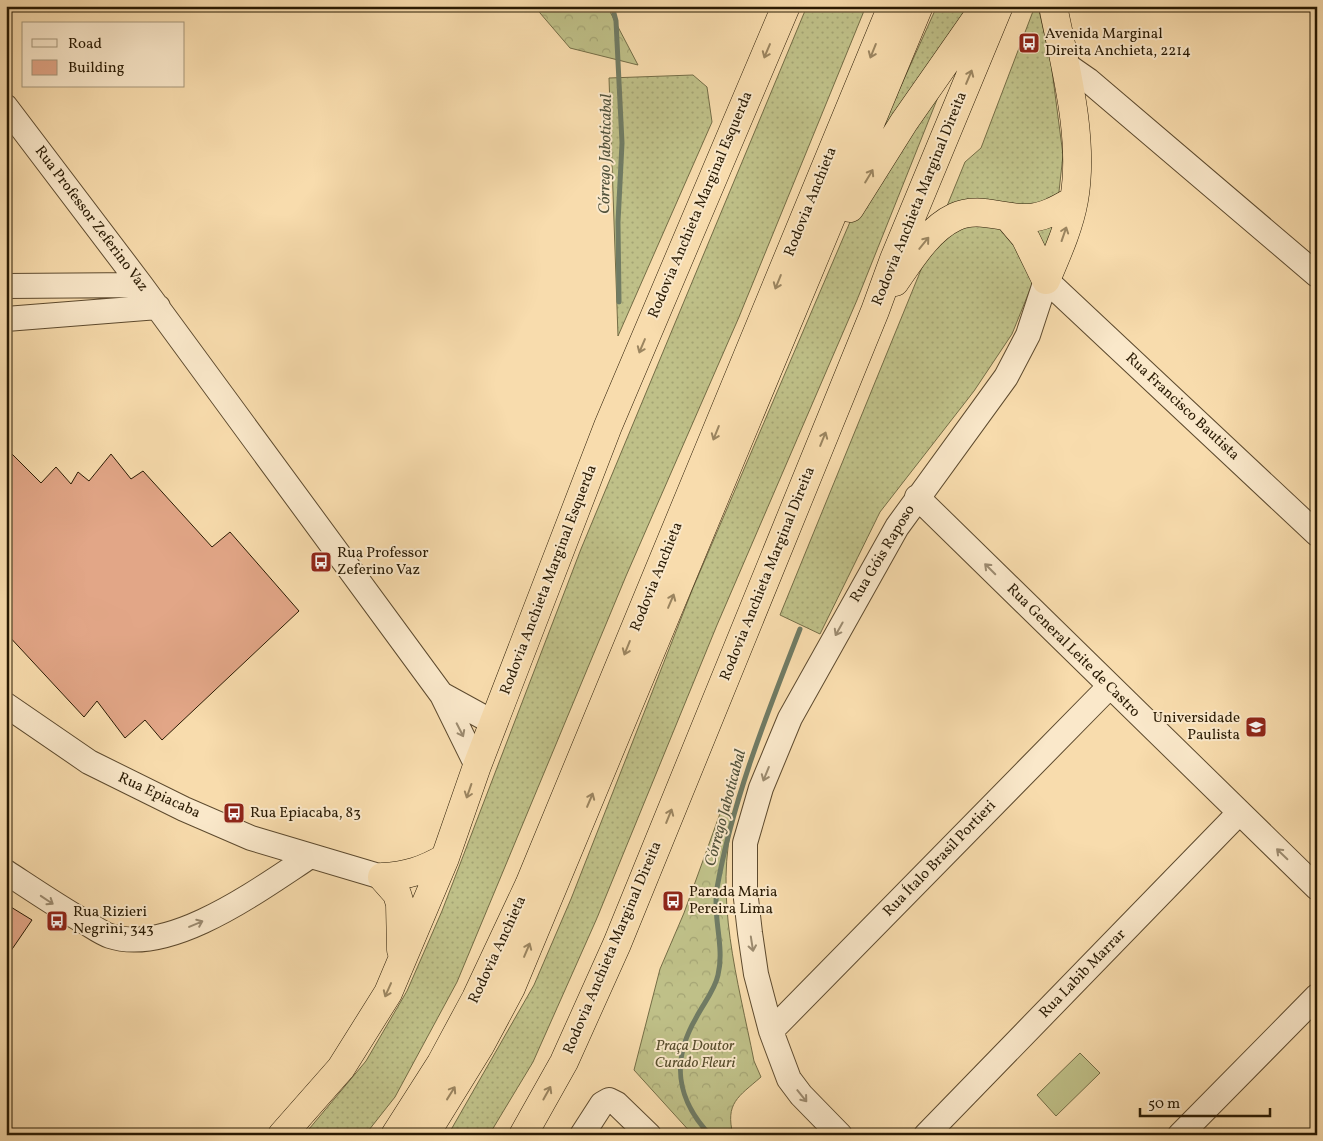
<svg xmlns="http://www.w3.org/2000/svg" width="1323" height="1141" viewBox="0 0 1323 1141" font-family="Vollkorn,serif">
<defs>
<pattern id="grass-dots" width="8" height="8" patternUnits="userSpaceOnUse" patternTransform="scale(1.25)"><rect width="8" height="8" fill="#bfc088"/><path d="M2 2h.1M6 6h.1" fill="none" stroke="#a4a474" stroke-width="1.8" stroke-linecap="round"/></pattern>
<pattern id="forest-crowns" width="20" height="18" patternUnits="userSpaceOnUse" patternTransform="scale(1.25)"><rect width="20" height="18" fill="#bfc088"/><path d="M2 6a3 3 0 1 1 6 0M12 15a3 3 0 1 1 6 0" fill="none" stroke="#a4a474"/></pattern>
</defs>
<rect width="100%" height="100%" fill="#f8dcad"/>
<filter id="stains"><feTurbulence type="fractalNoise" baseFrequency=".004" numOctaves="4"/><feColorMatrix values="0 0 0 0 .2 0 0 0 0 .09 0 0 0 0 .02 0 0 0 .5 -.17"/></filter>
<radialGradient id="worn" r=".72"><stop offset=".6" stop-color="#630" stop-opacity="0"/><stop offset="1" stop-color="#630" stop-opacity=".3"/></radialGradient>
<path fill="url(#grass-dots)" stroke="#746d46" d="M807 6H866L739 317 626 576 457 982 395 1097 365 1135H304L366 1061 407 991 442 911 581 549Z
M937 6H967L961 21 868 159Z
M1035 6H1038L1051 63 1063 155 1055 228 1012 334 974 391 880 512 820 634 780 615 965 162 981 148Z
M948 72 857 300 717 625 597 918 533 1062 489 1135H448L534 985 571 899 693 588 856 208Z
M693 75 707 87 712 122 618 336 609 78Z"/>
<path fill="url(#forest-crowns)" stroke="#746d46" d="M534 6H607L638 65 570 48Z
M722 808 734 815C713 897 738 980 754 1061L761 1077C738 1097 725 1103 733 1135H693L634 1070 660 969 684 913Z"/>
<path fill="#bfc088" stroke="#746d46" d="M1080 1053 1100 1073 1056 1116 1037 1095Z"/>
<g fill="none" stroke-linecap="round" stroke-linejoin="round">
<path stroke="#707b64" stroke-width="5" d="M612 6 616 21 622 143 618 222 619 302
M710 1135C676 1099 671 1061 696 1018 703 1004 715 990 718 975 725 946 712 916 717 888 733 798 767 714 800 629"/>
</g>
<path fill="#e2a687" stroke="#291a03" d="M6 448 41 483 56 467 71 484 78 472 89 481 111 454 131 479 143 471 212 547 230 532 299 611 162 740 145 720 125 738 97 701 84 717 6 633Z
M6 904 32 920 6 958Z"/>
<g fill="none" stroke-linecap="round" stroke-linejoin="round">
<g stroke="#5d4a2e" stroke-width="26">
<path id="minor" d="M1065 64 1088 80 1317 275
M6 107 141 285 442 695 477 766
M6 286 141 285
M6 319 158 307
M917 497 1317 888
M443 695 494 723
M6 705 89 762 184 809 251 838 382 877
M6 872C32 889 57 906 83 921 92 926 101 933 110 936 170 956 260 889 309 857
M771 1031 1109 687
M582 1135 602 1104 609 1100 617 1104 649 1135
M840 1135 801 1095 789 1079 771 1031 756 974 750 933 745 890V843L761 788 790 718 897 527 1006 377 1028 335 1046 280 1317 534
M926 1135 1239 813
M1180 1135 1317 996"/>
</g>
<g stroke="#291a03" stroke-width="29">
<path id="highway" d="M850 208 904 122 985 6
M1008 217 1025 237 1046 280
M1046 280C1057 254 1069 228 1074 200 1085 139 1065 66 1053 6
M895 282C911 259 929 229 955 217 978 206 1003 219 1027 218 1044 218 1060 208 1074 200
M382 877 397 894 400 904 401 950
M382 877C407 876 424 870 445 858
M282 1135 341 1068 388 993 445 858 477 766 608 426 786 6
M395 1135 441 1063 476 998 529 885 892 6
M425 1135 480 1046 511 988 919 6
M523 1135 564 1062 617 944 875 311 894 259 999 6"/>
</g>
<use href="#minor" stroke="#fae8ca" stroke-width="24"/>
<use href="#highway" stroke="#f8dcad" stroke-width="28"/>
</g>
<defs><path id="oneway-shaft" d="M-6 0H5M1.5-3L5.5 0L1.5 3" fill="none" stroke-width="1.6" stroke-linecap="round" stroke-linejoin="round" transform="scale(1.25)"/></defs>
<g stroke="#9b8560">
<use href="#oneway-shaft" transform="translate(767 51) rotate(113)"/>
<use href="#oneway-shaft" transform="translate(873 51) rotate(112)"/>
<use href="#oneway-shaft" transform="translate(969 77) rotate(-67)"/>
<use href="#oneway-shaft" transform="translate(869 176) rotate(-59)"/>
<use href="#oneway-shaft" transform="translate(1064 234) rotate(-71)"/>
<use href="#oneway-shaft" transform="translate(924 243) rotate(-51)"/>
<use href="#oneway-shaft" transform="translate(778 282) rotate(112)"/>
<use href="#oneway-shaft" transform="translate(642 346) rotate(113)"/>
<use href="#oneway-shaft" transform="translate(716 433) rotate(112)"/>
<use href="#oneway-shaft" transform="translate(823 439) rotate(-68)"/>
<use href="#oneway-shaft" transform="translate(671 601) rotate(-67)"/>
<use href="#oneway-shaft" transform="translate(627 648) rotate(112)"/>
<use href="#oneway-shaft" transform="translate(469 791) rotate(109)"/>
<use href="#oneway-shaft" transform="translate(590 800) rotate(-67)"/>
<use href="#oneway-shaft" transform="translate(669 816) rotate(-68)"/>
<use href="#oneway-shaft" transform="translate(527 950) rotate(-67)"/>
<use href="#oneway-shaft" transform="translate(388 990) rotate(114)"/>
<use href="#oneway-shaft" transform="translate(451 1093) rotate(-58)"/>
<use href="#oneway-shaft" transform="translate(547 1093) rotate(-61)"/>
</g>
<g stroke="#9c8b70">
<use href="#oneway-shaft" transform="translate(990 569) rotate(-135)"/>
<use href="#oneway-shaft" transform="translate(839 629) rotate(119)"/>
<use href="#oneway-shaft" transform="translate(460 730) rotate(63)"/>
<use href="#oneway-shaft" transform="translate(766 774) rotate(112)"/>
<use href="#oneway-shaft" transform="translate(1282 854) rotate(-136)"/>
<use href="#oneway-shaft" transform="translate(47 900) rotate(34)"/>
<use href="#oneway-shaft" transform="translate(196 924) rotate(-23)"/>
<use href="#oneway-shaft" transform="translate(752 944) rotate(81)"/>
<use href="#oneway-shaft" transform="translate(802 1096) rotate(51)"/>
</g>
<defs>
<g id="bus-square" transform="scale(1.125)"><rect x="-9" y="-9" width="18" height="18" rx="4" fill="#8f2418" stroke="#fae8ca"/><path d="M-5-6H5V4H4V6H2V4H-2V6H-4V4H-5ZM-3.5-4V0h7V-4ZM-3.5 1.2v1.5H-2V1.2ZM2 1.2v1.5H3.5V1.2Z" fill="#fff"/></g>
<g id="university-square" transform="scale(1.125)"><rect x="-9" y="-9" width="18" height="18" rx="4" fill="#8f2418" stroke="#fae8ca"/><path d="M0-5L7-2L0 1L-7-2ZM-4 1L0 2.5L4 1V4Q0 6-4 4Z" fill="#fff"/></g>
</defs>
<g fill-rule="evenodd">
<use href="#bus-square" x="1029" y="43"/>
<use href="#bus-square" x="321" y="562"/>
<use href="#university-square" x="1256" y="727"/>
<use href="#bus-square" x="234" y="813"/>
<use href="#bus-square" x="673" y="901"/>
<use href="#bus-square" x="57" y="921"/>
</g>
<g text-anchor="middle" dominant-baseline="central" stroke-width="4" stroke-linejoin="round" paint-order="stroke">
<g font-size="15" fill="#291a03" stroke="#fae8ca" text-anchor="start">
<text x="1045" y="34">Avenida Marginal<tspan x="1045" dy="17">Direita Anchieta, 2214</tspan></text>
<text x="337" y="553">Rua Professor<tspan x="337" dy="17">Zeferino Vaz</tspan></text>
<text x="1240" y="718" text-anchor="end">Universidade<tspan x="1240" dy="17">Paulista</tspan></text>
<text x="250" y="813">Rua Epiacaba, 83</text>
<text x="689" y="892">Parada Maria<tspan x="689" dy="17">Pereira Lima</tspan></text>
<text x="73" y="912">Rua Rizieri<tspan x="73" dy="17">Negrini, 343</tspan></text>
</g>
<g font-size="15" fill="#291a03" stroke="#fae8ca">
<text transform="translate(920 199) rotate(-68)">Rodovia Anchieta Marginal Direita</text>
<text transform="translate(811 202) rotate(-68)">Rodovia Anchieta</text>
<text transform="translate(701 205) rotate(-67)">Rodovia Anchieta Marginal Esquerda</text>
<text transform="translate(91 219) rotate(53)">Rua Professor Zeferino Vaz</text>
<text transform="translate(1182 407) rotate(43)">Rua Francisco Bautista</text>
<text transform="translate(883 554) rotate(-59)">Rua Góis Raposo</text>
<text transform="translate(768 574) rotate(-68)">Rodovia Anchieta Marginal Direita</text>
<text transform="translate(657 577) rotate(-68)">Rodovia Anchieta</text>
<text transform="translate(549 580) rotate(-69)">Rodovia Anchieta Marginal Esquerda</text>
<text transform="translate(1073 651) rotate(45)">Rua General Leite de Castro</text>
<text transform="translate(159 796) rotate(25)">Rua Epiacaba</text>
<text transform="translate(940 859) rotate(-46)">Rua Ítalo Brasil Portieri</text>
<text transform="translate(613 948) rotate(-67)">Rodovia Anchieta Marginal Direita</text>
<text transform="translate(498 950) rotate(-65)">Rodovia Anchieta</text>
<text transform="translate(1083 974) rotate(-46)">Rua Labib Marrar</text>
</g>
<g font-size="15" font-style="italic" fill="#564c2b" stroke="#fae8ca">
<text x="695" y="1046">Praça Doutor<tspan x="695" dy="17">Curado Fleuri</tspan></text>
</g>
<g font-size="16" font-style="italic" fill="#52533c" stroke="#fae8ca">
<text transform="translate(606 154) rotate(-89)">Córrego Jaboticabal</text>
<text transform="translate(726 808) rotate(-75)">Córrego Jaboticabal</text>
</g>
</g>
<rect width="1323" height="1141" fill="none" stroke="#f8dcad" stroke-width="25"/>
<rect x="8" y="8" width="1308" height="1126" fill="none" stroke="#291a03" stroke-width="2.5"/>
<rect x="12" y="12" width="1298" height="1116" fill="none" stroke="#291a03"/>
<rect x="22" y="22" width="162" height="65" fill="#fae8ca" stroke="#a6967a"/>
<rect x="32" y="39" width="25" height="8" fill="#fae8ca" stroke="#a6967a"/>
<text x="68" y="48" font-size="15" fill="#291a03">Road</text>
<rect x="32" y="60" width="25" height="15" fill="#e2a687" stroke="#a6967a"/>
<text x="68" y="72" font-size="15" fill="#291a03">Building</text>
<path d="M1140 1108v8h130v-8" fill="none" stroke="#291a03" stroke-width="2.5"/>
<text x="1148" y="1108" font-size="15" fill="#291a03" stroke="#fae8ca" stroke-width="4" paint-order="stroke">50 m</text>
<rect width="100%" height="100%" filter="url(#stains)"/>
<rect width="100%" height="100%" fill="url(#worn)"/>
</svg>
